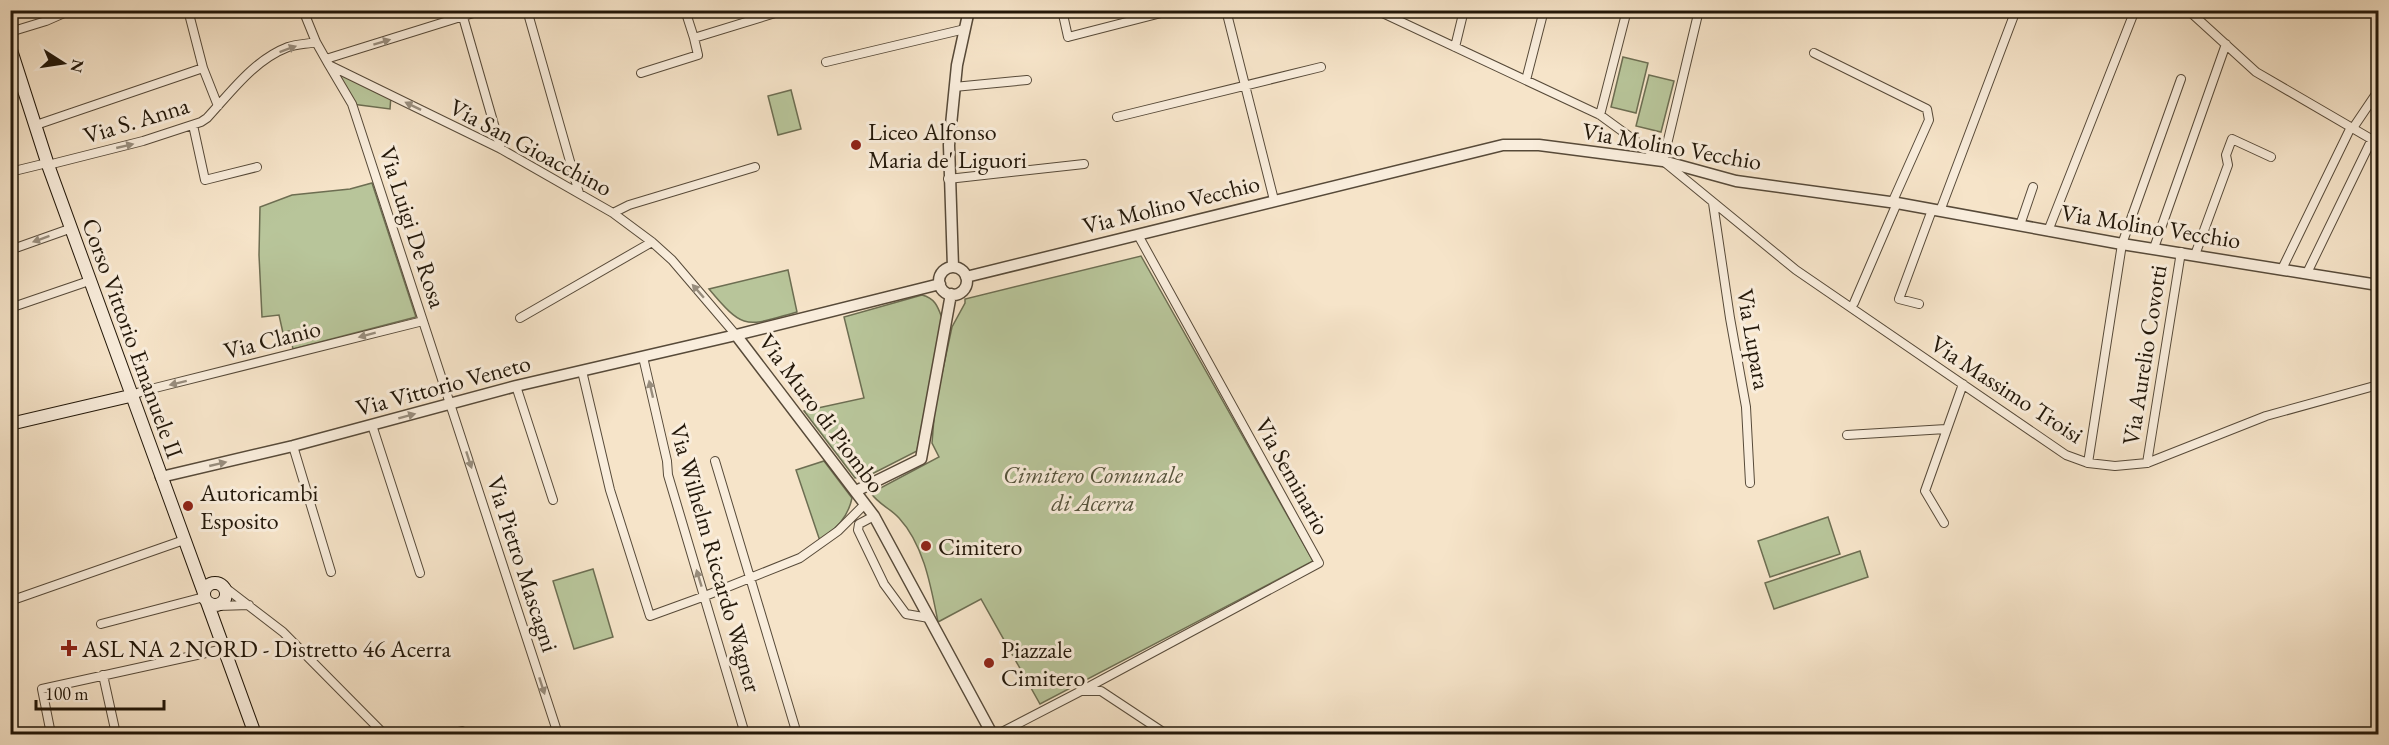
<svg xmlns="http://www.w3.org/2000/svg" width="2389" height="745" viewBox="0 0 2389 745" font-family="'EB Garamond',serif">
<rect width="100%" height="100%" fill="#f6e4c9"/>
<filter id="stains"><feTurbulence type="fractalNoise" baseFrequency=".00333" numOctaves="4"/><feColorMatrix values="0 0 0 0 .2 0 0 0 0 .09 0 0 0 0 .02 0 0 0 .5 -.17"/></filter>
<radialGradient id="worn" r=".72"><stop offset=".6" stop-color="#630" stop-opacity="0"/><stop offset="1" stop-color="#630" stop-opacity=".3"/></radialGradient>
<path fill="#b8c59a" stroke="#6d6e52" stroke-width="1.5" d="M1623 57 1648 63 1636 113 1611 107Z
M329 65 391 95 390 109 352 104Z
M1649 75 1674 81 1661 132 1636 126Z
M791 90 801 129 778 135 768 96Z
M372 183 416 317 293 349 289 331 283 333 279 315 262 317 259 255 260 207 292 195 350 189Z
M1141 256 1313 561 1040 704 981 599 938 622C931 587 924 545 899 518 890 508 878 504 871 493L939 457 932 443 935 406 952 327 965 303V299Z
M788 270 797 312C746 326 745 332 709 289Z
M922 295C935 298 938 307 942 318L917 451 868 476 855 478 804 411 864 398 844 317Z
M824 461 852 498C848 518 836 528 820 541L796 470Z
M1828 517 1840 554 1770 577 1758 541Z
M1860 551 1868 577 1774 609 1765 583Z
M593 569 613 637 574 649 553 581Z"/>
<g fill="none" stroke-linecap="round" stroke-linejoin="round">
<g stroke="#574a39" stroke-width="10">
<path id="minor" d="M188 10 203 68 218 106
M303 10 316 42 329 65 501 149 613 213 652 242 672 260 736 335
M527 10 579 193
M685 10 694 38
M1062 10 1068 37 1173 10
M1226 10 1274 200
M1376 10 1600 115 1663 161 1796 270 2066 455 2088 463 2115 466 2147 463 2266 416 2378 385
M2188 10 2256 72 2378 143
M463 17 501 149
M10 32 46 21 71 10
M1455 47 1464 10
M1814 53 1927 109 1929 120 1892 203
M326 59 483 10
M826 62 965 29
M329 65 352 104 558 734
M641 73 698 55 694 38 785 10
M1526 80 1544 10
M954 87 1027 80
M1600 115 1627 10
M1117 117 1321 67
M36 125 203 68
M193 125 205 180 257 167
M2353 128 2378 91
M1663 161 1699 10
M48 165 143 141 201 122 207 118C231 92 254 60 288 47 297 44 308 44 316 42
M10 172 47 163
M948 179 1084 164
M1713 203 1730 318 1746 407 1750 483
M1940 211 2016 10
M613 213 629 205 755 167
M2020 225 2033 187
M2048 231 2135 10
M2154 248 2226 44
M10 250 72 228
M2195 255 2228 165 2226 155 2232 139 2271 157
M2282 269 2351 127
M2307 273 2372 139
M1854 303 1897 203
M1919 304 1899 299 1932 210
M10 308 89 281
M520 318 652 242
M643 357 667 461 668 475 745 734
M582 371 610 490 650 616 705 596 800 558 838 531 865 504
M516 386 553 500
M130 396 143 391 423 321
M372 425 420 573
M1847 435 1946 429
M293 446 331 572
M715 461 797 734
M2088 463 2122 244 2181 79
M2147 463 2181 252
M874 516 859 524 858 530 884 584 906 614 929 618
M1944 523 1925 491 1963 384
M223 586 283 632 384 734
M10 601 184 540
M218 606 249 605
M101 624 204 597
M103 675 116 734
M1081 691 1319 563 1138 235
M51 734 42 689 224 649
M450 734 462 731
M998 734 1081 691H1101L1166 734"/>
</g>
<g stroke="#574a39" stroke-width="13">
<path id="tertiary" d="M953 267 949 145 957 65 969 10
M939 281a14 14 0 1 1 28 0a14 14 0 1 1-28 0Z
M966 277 1503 145H1539L1663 161 1736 181 1897 203 2122 244 2378 285
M736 335 874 516 992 734
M161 477 293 446 516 386 736 335 940 284
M856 491 921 459 951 294"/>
</g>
<g stroke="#221709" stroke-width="14">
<path id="secondary" d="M10 47 48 165 204 593
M10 424 130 396
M204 594a11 11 0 1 1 22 0a11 11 0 1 1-22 0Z
M207 602 255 734"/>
</g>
<use href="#minor" stroke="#f9eddc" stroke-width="8"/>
<use href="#tertiary" stroke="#f9eddc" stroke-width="10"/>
<use href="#secondary" stroke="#f9eddc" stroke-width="12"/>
</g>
<defs><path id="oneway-solid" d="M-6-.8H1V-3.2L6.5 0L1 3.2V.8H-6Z" transform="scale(1.5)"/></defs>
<g fill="#988d7d">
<use href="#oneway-solid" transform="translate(382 42) rotate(-17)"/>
<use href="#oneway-solid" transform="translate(288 49) rotate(-20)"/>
<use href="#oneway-solid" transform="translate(413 106) rotate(-154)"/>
<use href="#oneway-solid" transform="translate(125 146) rotate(-13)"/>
<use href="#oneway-solid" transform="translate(41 239) rotate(160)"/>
<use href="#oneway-solid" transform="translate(698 291) rotate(-131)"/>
<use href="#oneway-solid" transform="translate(367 335) rotate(165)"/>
<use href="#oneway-solid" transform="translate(178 383) rotate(166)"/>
<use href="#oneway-solid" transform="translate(651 389) rotate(-103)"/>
<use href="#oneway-solid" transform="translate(407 416) rotate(-15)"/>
<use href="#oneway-solid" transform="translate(469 460) rotate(72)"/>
<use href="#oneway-solid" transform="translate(218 464) rotate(-13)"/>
<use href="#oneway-solid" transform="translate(699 578) rotate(-107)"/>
<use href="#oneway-solid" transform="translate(542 686) rotate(72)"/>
</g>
<g fill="#8f2418" stroke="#f9eddc" stroke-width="2">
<circle cx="856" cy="145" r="6"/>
<circle cx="188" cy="506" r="6"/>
<circle cx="926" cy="546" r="6"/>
<path d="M66 639h6v6h6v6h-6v6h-6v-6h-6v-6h6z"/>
<circle cx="989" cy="663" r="6"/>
</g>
<g text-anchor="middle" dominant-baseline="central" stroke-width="6" stroke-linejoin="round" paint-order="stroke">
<g font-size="24" fill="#221709" stroke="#f9eddc">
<text transform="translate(136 120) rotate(-17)">Via S. Anna</text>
<text transform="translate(1672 146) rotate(10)">Via Molino Vecchio</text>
<text transform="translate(531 147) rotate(28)">Via San Gioacchino</text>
<text transform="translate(1171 204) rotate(-14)">Via Molino Vecchio</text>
<text transform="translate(2151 226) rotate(9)">Via Molino Vecchio</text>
<text transform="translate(413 227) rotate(72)">Via Luigi De Rosa</text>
<text transform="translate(133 338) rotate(70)">Corso Vittorio Emanuele II</text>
<text transform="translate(272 339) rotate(-14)">Via Clanio</text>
<text transform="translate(1754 339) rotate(80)">Via Lupara</text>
<text transform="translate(2144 355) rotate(-81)">Via Aurelio Covotti</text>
<text transform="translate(443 385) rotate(-15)">Via Vittorio Veneto</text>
<text transform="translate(2007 389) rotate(33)">Via Massimo Troisi</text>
<text transform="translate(822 413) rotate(53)">Via Muro di Piombo</text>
<text transform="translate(1293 476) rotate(61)">Via Seminario</text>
<text transform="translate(716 558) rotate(74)">Via Wilhelm Riccardo Wagner</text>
<text transform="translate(523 564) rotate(72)">Via Pietro Mascagni</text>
</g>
<g font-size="24" fill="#221709" stroke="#f9eddc" text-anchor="start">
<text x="868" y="131">Liceo Alfonso<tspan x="868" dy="28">Maria de' Liguori</tspan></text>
<text x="200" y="492">Autoricambi<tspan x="200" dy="28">Esposito</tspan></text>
<text x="938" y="546">Cimitero</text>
<text x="82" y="648">ASL NA 2 NORD - Distretto 46 Acerra</text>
<text x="1001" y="649">Piazzale<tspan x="1001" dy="28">Cimitero</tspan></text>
</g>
<g font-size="24" font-style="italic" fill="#56543c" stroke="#f9eddc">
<text x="1093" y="474">Cimitero Comunale<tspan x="1093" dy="28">di Acerra</tspan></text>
</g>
</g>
<rect width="2389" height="745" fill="none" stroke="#f6e4c9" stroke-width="36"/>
<rect x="12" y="12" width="2365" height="721" fill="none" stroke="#221709" stroke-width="3"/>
<rect x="18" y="18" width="2353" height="709" fill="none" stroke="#221709" stroke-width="1.5"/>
<g transform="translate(63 63) rotate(102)" stroke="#f9eddc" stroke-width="4.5" paint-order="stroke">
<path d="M0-4.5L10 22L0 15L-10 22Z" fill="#221709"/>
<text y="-9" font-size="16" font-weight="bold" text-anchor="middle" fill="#221709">N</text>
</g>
<path d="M36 700v9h128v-9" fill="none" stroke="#221709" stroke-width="3"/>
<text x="45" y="700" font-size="18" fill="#221709" stroke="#f9eddc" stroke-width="4.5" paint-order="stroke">100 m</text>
<rect width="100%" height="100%" filter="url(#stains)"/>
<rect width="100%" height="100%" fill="url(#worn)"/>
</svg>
